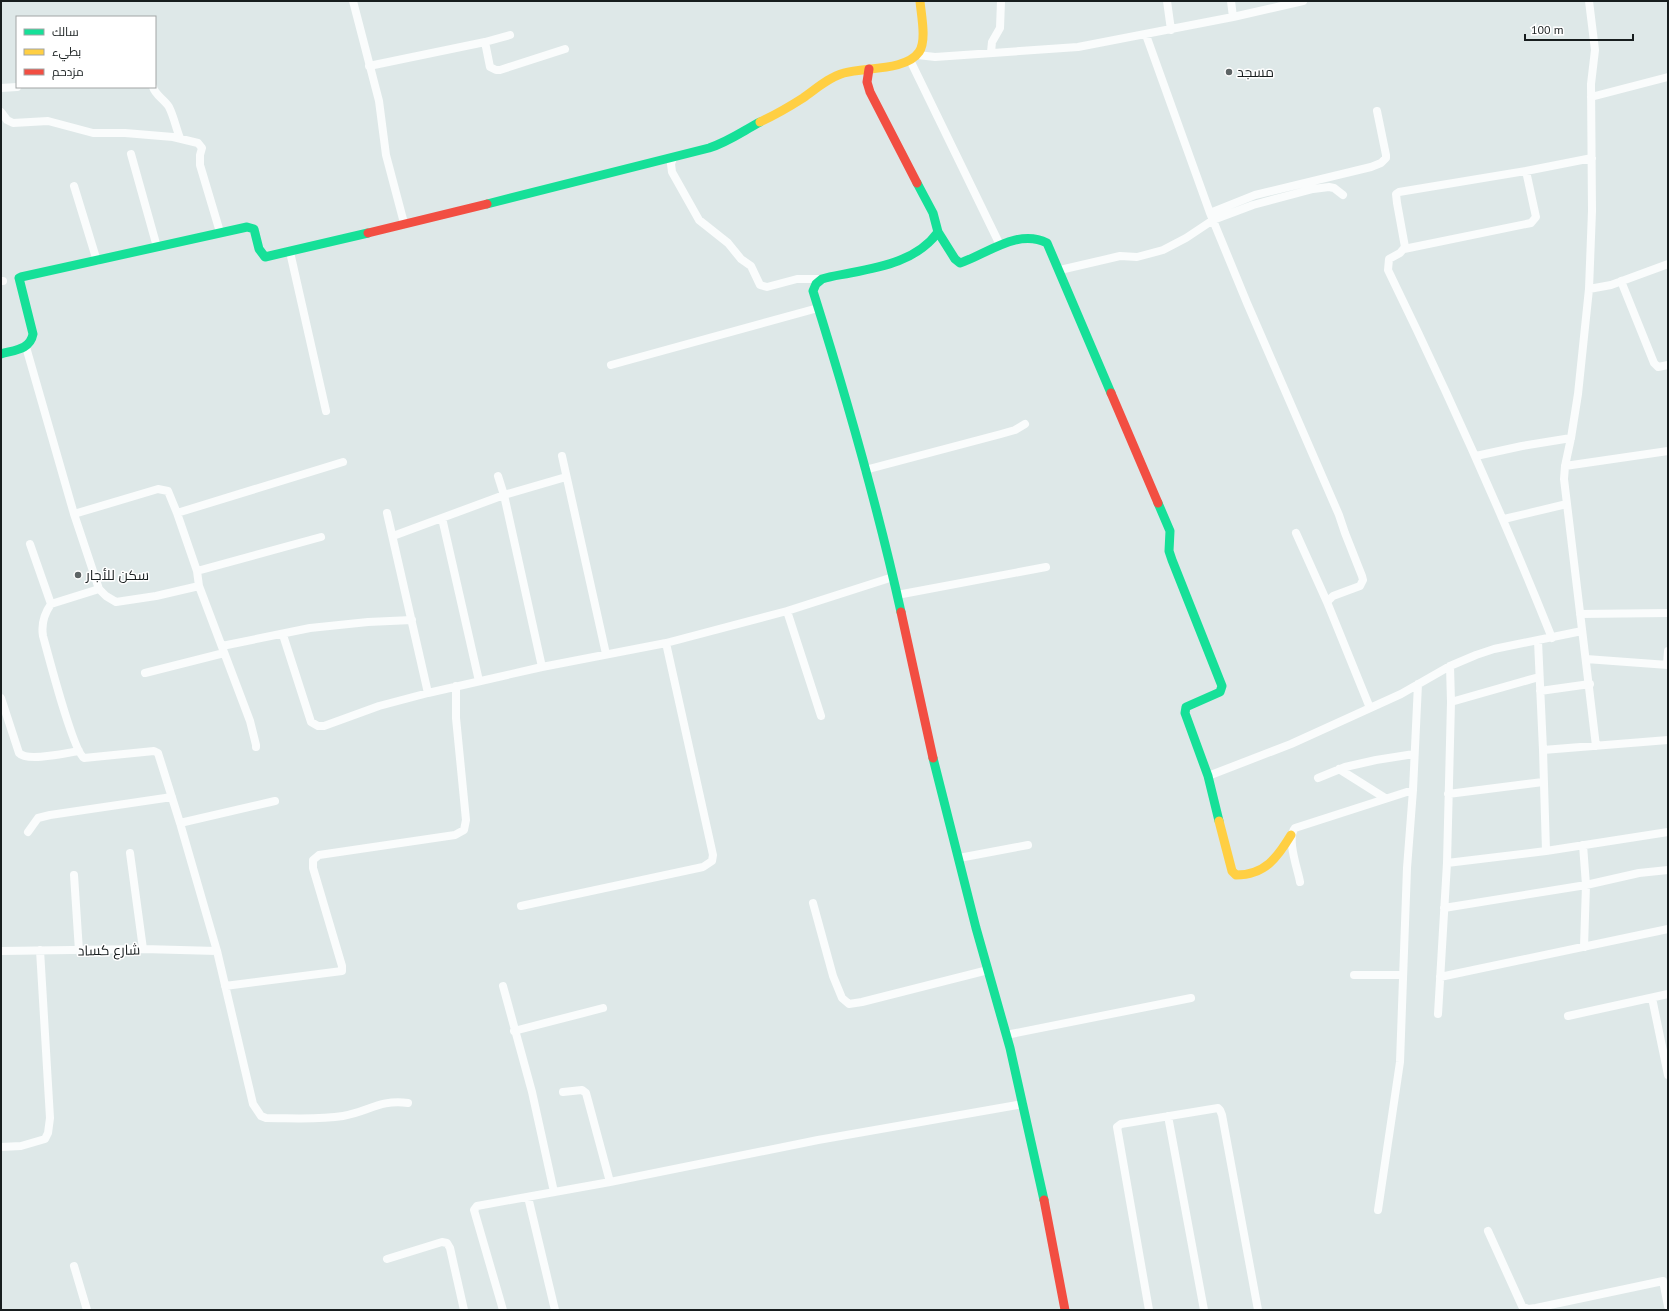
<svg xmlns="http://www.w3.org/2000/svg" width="1669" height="1311" viewBox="0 0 1669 1311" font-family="'PT Sans',Cairo,sans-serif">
<rect width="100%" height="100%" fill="#dee8e8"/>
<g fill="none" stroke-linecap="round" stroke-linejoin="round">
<path stroke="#fafcfc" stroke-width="8" d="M353 1 379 101 386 155 404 223
M1167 1 1171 30
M1231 1 1233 17
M1589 1 1595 50 1591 84 1592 211 1589 289 1578 394 1571 438 1565 466 1564 479 1596 746
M1146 35 1210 213 1247 303 1339 515 1345 533 1362 576 1363 580 1360 586 1333 596 1327 602 1370 708
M485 42 490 67 496 70H500L565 49
M991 52 992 42 1000 28 1001 1
M918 55 935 57 1078 47 1233 17 1303 1
M910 60 1000 245
M369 66 485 42 510 35
M153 87C155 95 165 100 169 107 174 117 176 128 180 138
M1 88 17 87
M1591 97 1668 77
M1 112 7 120 13 123 48 121 93 133H125L173 137 198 143 202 148 200 155V165L220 232
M131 154 157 247
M673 158 671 164 672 172 699 220 728 243 741 259 751 266 760 285 767 287 797 279H821
M74 186 97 261
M1210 213 1255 195 1371 167 1381 163 1386 158V155L1377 111
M1404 249 1531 223 1536 217 1526 171
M290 252 326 411
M1060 270 1120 256 1137 257 1163 250 1186 238 1213 220 1253 205 1313 189 1329 187 1334 188 1343 195
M1 281H3
M1621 281 1654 363 1658 367 1668 365
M1589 289 1611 285 1668 264
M26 347 74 514 99 589 106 596 116 602 156 596 199 586
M611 365 818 308
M562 456 606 654
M1476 456 1522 446 1571 438
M1565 466 1668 451
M865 470 1001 434 1015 430 1025 424
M498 476 504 495 542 667
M177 513 343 462
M387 513 428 693
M74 514 158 489 168 491 177 513 197 571 199 586 250 721 256 745V747
M442 518 479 681
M1504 519 1567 504
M1296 533 1327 602
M393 536 504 495 566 477
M30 544 51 604
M197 571 321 537
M99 589 51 604C44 614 41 624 43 636 48 654 73 751 84 758L154 751 158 753 180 823 217 951 253 1104 261 1116 266 1118C291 1118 318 1120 343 1116 368 1112 380 1099 408 1103
M897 595 1046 567
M787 611 821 716
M1580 614 1668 613
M283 635 311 722 318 726H324L379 706 428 693 542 667 666 643 787 611 893 577
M1552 638C1502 513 1447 391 1388 270L1389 259 1400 253 1405 247 1397 203 1396 194 1399 192 1526 171 1592 158
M1538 641 1543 750
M222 646 310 628 368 622 412 620
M1586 659 1668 665
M1667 665 1668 651
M1450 666 1451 702
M145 673 224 653
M1540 691 1590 684
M1 698 19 753C27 762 66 753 79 751
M1339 769 1385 798
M1208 776 1291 744 1401 694 1450 666 1476 655 1494 649 1582 631
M1318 778 1345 767 1376 760 1414 754
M1448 794 1543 782
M180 823 275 801
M28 832 38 818 50 815 172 797
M1583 845 1586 885 1584 947
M1546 851 1543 750 1668 740
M130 853 143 949
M959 858 1028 845
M1447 863 1546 851 1668 832
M74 875 79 951
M1300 882C1298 870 1286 838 1295 828L1413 790
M813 903 833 976 842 998 849 1004 862 1002 988 970
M521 906 703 867 712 861 713 855 666 643
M1444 908 1586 885 1639 873 1668 870
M1 951 143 949 217 951
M1354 975H1403
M1440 977 1668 929
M225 986 342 971V966L313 868V860L319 855 455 835 464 830 466 820 456 718V686
M503 986 532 1092 554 1192
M1652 998 1668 1075
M1438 1014 1447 863 1451 702 1539 677
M1568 1016 1668 994
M514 1031 603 1008
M1006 1035 1191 998
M563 1092 582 1090 586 1093 610 1182
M1168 1116 1204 1310
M1 1147 21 1146 45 1139 48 1133 50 1118 40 950
M528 1197 555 1310
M1378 1210 1400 1062 1407 868 1413 790 1418 684
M1488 1231 1522 1306 1528 1309 1536 1308 1663 1281 1668 1306
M387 1259 442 1242 447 1243 450 1248 464 1310
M74 1266 87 1310
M503 1310 474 1210 477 1206 610 1182 818 1140 1023 1104
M1149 1310 1117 1127 1121 1124 1218 1108 1220 1110 1222 1115 1258 1310"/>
<path stroke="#16e098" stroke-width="9" d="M487 204 709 148C728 142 743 131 760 122
M938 232 955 259 960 263C987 254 1018 228 1047 243L1111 393
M1 354C14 350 30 350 33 334L19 278 21 277 247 227 254 229 259 249 265 257 368 233
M1158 503 1170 531 1169 551 1172 560 1222 686 1220 692 1186 707 1185 713 1208 776 1219 821
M901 612C877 504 846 396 813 291L816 284 822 279C831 276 840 275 850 273 882 267 918 260 938 232L933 213 917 183
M933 758 976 928 1010 1048 1044 1200"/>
<path stroke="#ffcf43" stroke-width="9" d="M760 122C775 115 789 107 803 98 816 89 829 77 844 73 865 67 906 71 919 52 927 41 921 14 920 1
M1219 821 1232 871 1236 875C1265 875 1277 858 1291 835"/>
<path stroke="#f24e42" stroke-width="9" d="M869 69 867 82 870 92 917 183
M368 233 487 204
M1111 393 1158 503
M901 612 933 758
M1044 1200 1065 1310"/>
</g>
<g fill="#5d6465" stroke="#fff" stroke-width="1.5">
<circle cx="1229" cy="72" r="4"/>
<circle cx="78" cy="575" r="4"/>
</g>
<g text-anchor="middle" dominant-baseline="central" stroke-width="3" stroke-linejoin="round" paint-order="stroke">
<g font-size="14" fill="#171d1e" stroke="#fff" text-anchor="start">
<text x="1237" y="72">مسجد</text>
<text x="86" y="575">سكن للأجار</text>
</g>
<g font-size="14" fill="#171d1e" stroke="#fff">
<text transform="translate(109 950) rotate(-1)">شارع كساد</text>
</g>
</g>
<rect width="1669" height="1311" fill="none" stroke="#171d1e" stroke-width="4"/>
<rect x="16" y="16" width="140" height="72" fill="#ffffff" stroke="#a2a5a5"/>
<rect x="24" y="29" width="20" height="6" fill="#16e098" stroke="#a2a5a5"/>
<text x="52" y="36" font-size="12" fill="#171d1e">سالك</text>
<rect x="24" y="49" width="20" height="6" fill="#ffcf43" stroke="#a2a5a5"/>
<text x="52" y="56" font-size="12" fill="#171d1e">بطيء</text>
<rect x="24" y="69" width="20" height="6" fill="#f24e42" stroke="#a2a5a5"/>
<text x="52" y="76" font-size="12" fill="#171d1e">مزدحم</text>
<path d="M1525 34v6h108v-6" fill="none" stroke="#171d1e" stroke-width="2"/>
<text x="1531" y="34" font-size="12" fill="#171d1e" stroke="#ffffff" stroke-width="3" paint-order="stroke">100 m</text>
</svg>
